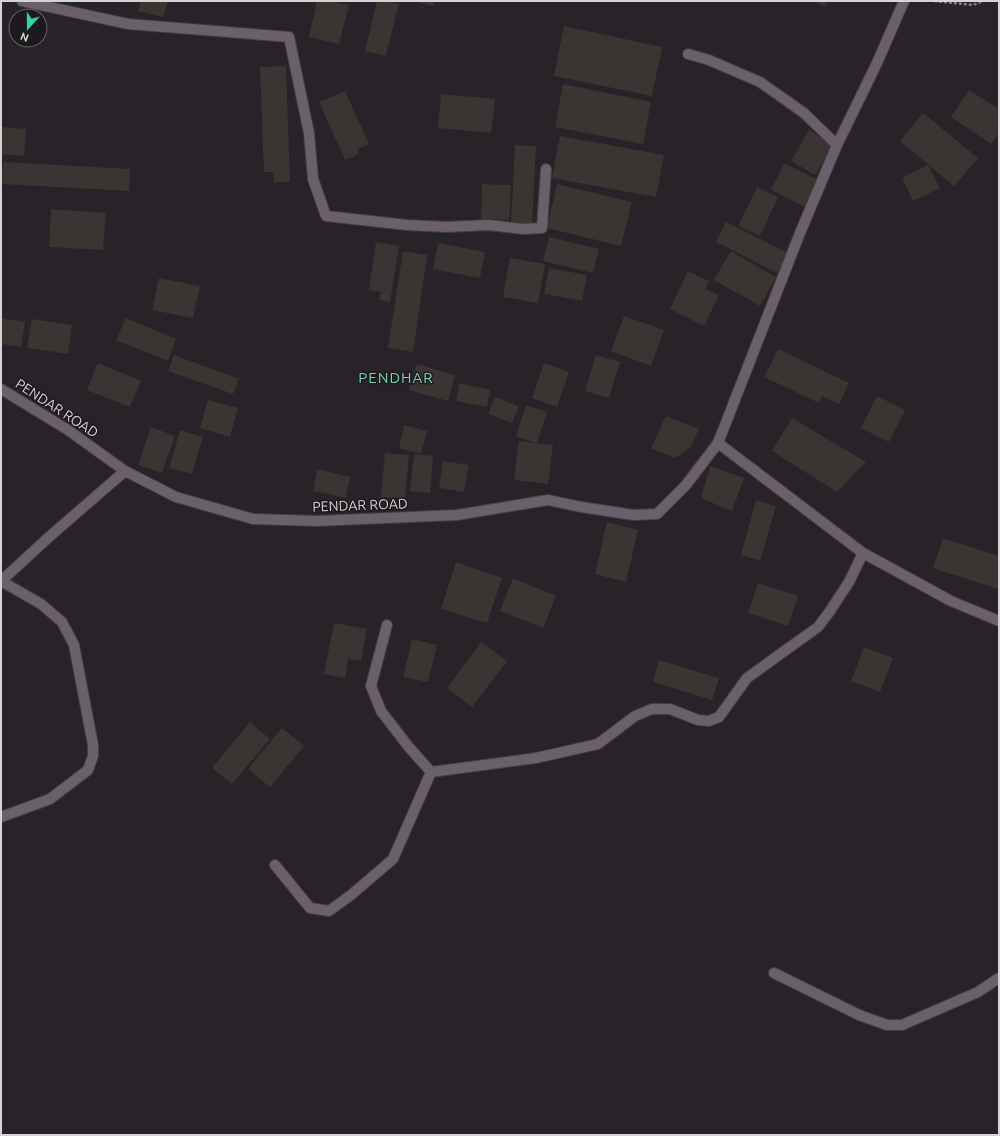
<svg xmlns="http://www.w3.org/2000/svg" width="1000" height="1136" viewBox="0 0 1000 1136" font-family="Ubuntu,sans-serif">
<rect width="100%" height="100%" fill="#272328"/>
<path fill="#3a3432" d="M141 1H168L163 17 138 11Z
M317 1H331L349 5 339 44 309 37Z
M377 1H387L399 4 386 56 365 51Z
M413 1H435L433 6Z
M815 1H829L825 7Z
M564 26 662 47 652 96 554 76Z
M286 66 290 182H274L273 172H264L260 67Z
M563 84 651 102 643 144 555 127Z
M969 90 999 109V132L991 144 951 117Z
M345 91 369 144 357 149 359 154 345 160 319 102Z
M441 94 495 99 491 133 438 128Z
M923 113 978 158 954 186 900 141Z
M1 127 26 129 24 156 1 154Z
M809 130 833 145 815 175 791 161Z
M560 136 664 155 656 197 552 178Z
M515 145 536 146 532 225 511 224Z
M3 162 130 169 129 191 2 184Z
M784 163 818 180 805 207 771 190Z
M928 165 940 188 913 201 902 178Z
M482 184 511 185 509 220 481 219Z
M557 184 632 202 621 246 547 228Z
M757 187 778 197 760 236 738 226Z
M51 209 106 213 103 250 49 247Z
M726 222 788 253 777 273 716 242Z
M549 237 599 249 593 273 543 261Z
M376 242 399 246 390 302 379 300 381 292 369 290Z
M438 243 485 252 480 278 433 269Z
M403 251 427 255 413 352 388 348Z
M731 251 776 277 760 306 714 280Z
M510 258 545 264 538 303 503 297Z
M549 268 587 275 582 301 544 294Z
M688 271 709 281 705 289 719 295 704 326 670 309Z
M159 278 200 286 193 318 152 310Z
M624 316 664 330 651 366 611 351Z
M1 318 25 322 21 347 1 344Z
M126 318 176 339 168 361 116 340Z
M32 319 72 325 68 354 27 348Z
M778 349 849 383 839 404 822 396 819 403 764 377Z
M174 355 239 379 233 394 168 371Z
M596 355 620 362 609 398 585 391Z
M98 363 141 381 130 407 87 390Z
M544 363 569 372 557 407 532 398Z
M417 364 455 375 448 401 409 390Z
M459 383 490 390 487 407 456 401Z
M877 396 905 410 889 442 861 428Z
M495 397 519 406 512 423 488 414Z
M208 400 238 408 230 437 200 428Z
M526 405 547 412 537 443 553 445 548 484 514 480 519 441 536 443 516 436Z
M666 416 699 429 690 448 675 458 651 448Z
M792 418 866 462 837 492 772 451Z
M404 425 427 431 421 454 399 448Z
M151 427 175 436 162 473 138 465Z
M180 430 203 437 192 474 169 468Z
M385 453 409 455 405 498 381 497Z
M414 454 433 456 430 493 410 491Z
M443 461 469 465 464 492 439 488Z
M710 466 744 478 732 511 701 498Z
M317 469 350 477 346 498 313 491Z
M756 500 776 506 760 561 741 555Z
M607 522 638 530 626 582 595 574Z
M943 538 999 556V586L998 589 933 568Z
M456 562 502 578 487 623 441 609Z
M513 578 556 596 543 628 500 611Z
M758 583 798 596 788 626 748 613Z
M334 623 367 629 361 661 348 659 345 678 324 674Z
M412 639 437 645 428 682 403 677Z
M481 642 507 661 472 707 447 688Z
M864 647 893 658 880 692 851 681Z
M659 660 719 678 712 700 653 682Z
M250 722 270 739 232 784 212 768Z
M282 728 304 746 270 787 248 769Z"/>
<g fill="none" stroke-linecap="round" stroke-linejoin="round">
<g stroke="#433f44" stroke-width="12">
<path id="minor" d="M22 1 128 24 289 37 309 133 313 179 326 216 407 225 447 227 488 225 523 229 542 228 546 169
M688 54 709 60 760 82 804 113 837 145
M1 389 68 430 125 471 176 497 253 519 316 521 457 515 548 500 581 507 634 515 657 514 686 485 718 443 800 233 837 145 877 63 904 1
M718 443 863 553 951 601 999 621
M1 581 49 537 125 471
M387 625 371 686 381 711 408 746 431 772 536 758 598 744 635 716 652 709H670L698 720 709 721 719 717 747 678 818 627 830 611 849 582 863 553
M1 817 50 799 88 770 93 756V745L74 645 62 622 41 604 1 581
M275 865 310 908 329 911 351 895 393 859 431 772
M774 973 859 1015 887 1025H902L978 992 999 978"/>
</g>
<path stroke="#807d81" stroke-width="2.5" stroke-dasharray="3 2" stroke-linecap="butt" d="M934 1 973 5 983 1"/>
<use href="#minor" stroke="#6b6069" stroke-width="10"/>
</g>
<g text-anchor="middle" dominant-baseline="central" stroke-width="3" stroke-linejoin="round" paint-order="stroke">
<g font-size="14" fill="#d5d3d6" stroke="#1d1a1e">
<text transform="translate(57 408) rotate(33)">PENDAR ROAD</text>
<text transform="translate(360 505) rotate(-2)">PENDAR ROAD</text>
</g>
<g font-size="15" letter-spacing="1" fill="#79d5b6" stroke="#1d1a1e">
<text x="396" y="377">PENDHAR</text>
</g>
</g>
<rect width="1000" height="1136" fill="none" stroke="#d5d3d6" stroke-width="4"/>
<g transform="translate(28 28) rotate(201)"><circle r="19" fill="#1d1a1e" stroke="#676468"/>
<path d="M0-3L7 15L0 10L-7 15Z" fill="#32d4a8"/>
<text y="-6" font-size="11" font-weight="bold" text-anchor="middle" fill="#d5d3d6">N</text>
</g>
</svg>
